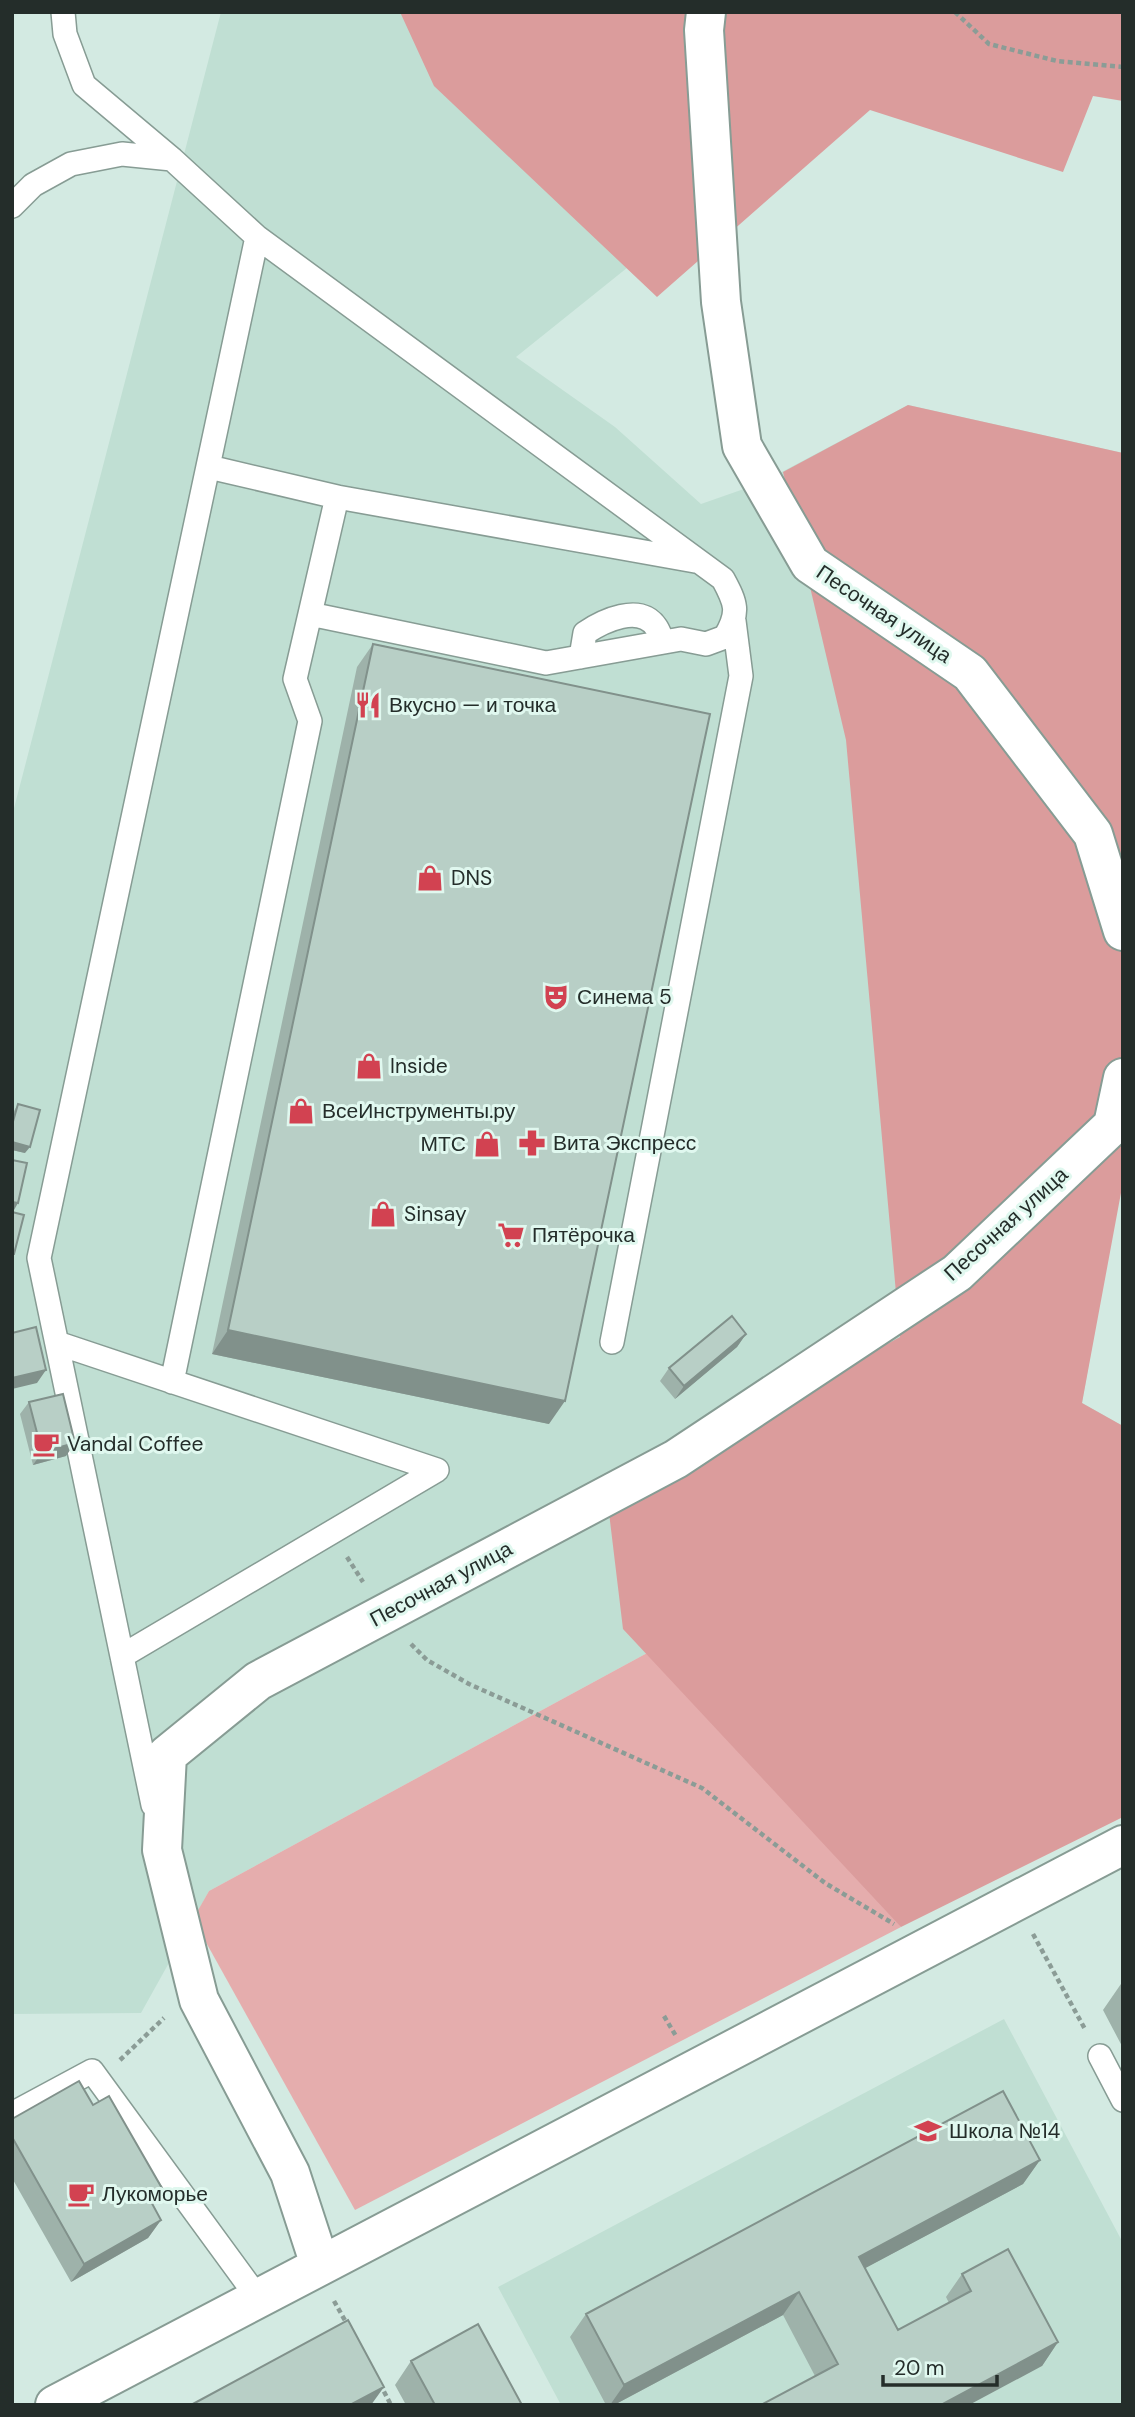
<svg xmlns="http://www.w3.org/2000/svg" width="1135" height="2417" viewBox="0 0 1135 2417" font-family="'DM Sans',sans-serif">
<rect width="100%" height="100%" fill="#d3eae2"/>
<path fill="#c0dfd3" d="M221 12H665L678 227 516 357 615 427 701 504 761 483 908 405 1123 453V1170L1082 1403 1123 1426V1817L719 1614 209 1891 141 2013 12 2014V816Z
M1004 2019 1123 2243V2405H561L498 2287Z"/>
<path fill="#e5adad" d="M719 1614 901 1927 355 2210 193 1919 209 1891Z"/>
<path fill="#db9c9c" d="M400 12H1123V101L1093 96 1063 172 870 110 657 297 434 86Z
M908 405 1123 453V1182L1082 1403 1123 1426V1817L901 1927 623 1629 607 1496 900 1337 846 740 783 472Z"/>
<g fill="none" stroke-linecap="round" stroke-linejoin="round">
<g stroke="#879c94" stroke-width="26">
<path id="lane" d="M63 12 65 34 84 85 172 159 257 237 723 579C736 603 740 612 725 637L706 644 681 639 546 663 310 614
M12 206 33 185 71 164 122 154 172 159
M337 497 695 561
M581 657 585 633C603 621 640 603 656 627 659 631 661 638 663 642
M612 1342 741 676 734 621
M57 1343 437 1470 122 1656
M172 1382 310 721 295 679 337 497 209 467
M153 1805 39 1258 257 237
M1100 2056 1123 2100
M12 2114 92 2071 258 2298"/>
</g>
<g stroke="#879c94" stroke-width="42">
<path id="street" d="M706 12 704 30 721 302 742 446 810 564 970 673 1093 834 1123 931
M320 2265 290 2173 199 2000 162 1850 167 1755 258 1681 676 1459 957 1273 1113 1125 1123 1078
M55 2405 1123 1845"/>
</g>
<path stroke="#8b9c96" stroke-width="4.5" stroke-dasharray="5 3.5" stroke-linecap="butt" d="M955 12 989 44 1057 61 1123 67
M347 1557 363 1582
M411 1644 427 1660 469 1684 702 1788 825 1883 894 1924
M1033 1934 1086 2031
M664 2016 676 2036
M120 2060 164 2018
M334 2301 347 2324
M380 2384 391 2405"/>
<use href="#lane" stroke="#fff" stroke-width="23"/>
<use href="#street" stroke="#fff" stroke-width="38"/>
</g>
<path fill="#9eb2aa" d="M373 644 549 1424 212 1354 357 667Z
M18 1104 25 1153 12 1150V1116L14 1111Z
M746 1334 737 1347 675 1399 660 1381 669 1368Z
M29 1402 66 1456 33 1465 20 1414Z
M1123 1981V2048L1103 2010Z
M93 2105 163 2190 152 2205 161 2220 148 2238 71 2282 12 2178V2119Z
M1040 2160 1023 2184 865 2268 898 2330 949 2303 946 2297 962 2274 1058 2342 1042 2366 815 2376 783 2315 614 2405H606L570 2337 586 2314Z
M411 2361 522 2405H406L395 2385Z"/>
<path fill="#81918b" d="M12 1142 30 1147 25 1153 12 1150Z
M12 1202 18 1203 14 1210H12Z
M228 1330 565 1401 549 1424 212 1354Z
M746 1334 737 1347 675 1399 684 1386Z
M46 1370 37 1383 12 1389V1378Z
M75 1443 66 1456 33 1465 42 1452Z
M1040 2160 1023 2184 843 2280 859 2257Z
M163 2190 150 2209 149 2198Z
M161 2220 148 2238 71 2282 84 2264Z
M799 2292 783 2315 614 2405H610L624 2385Z
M1058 2342 1042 2366 969 2405H941Z
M384 2387 371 2405H350Z"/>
<path fill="#b8cfc6" stroke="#81918b" stroke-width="2" d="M373 644 710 714 565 1401 228 1330Z
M18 1104 40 1110 30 1147 12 1142V1125Z
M12 1160 27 1163 18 1203 12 1202Z
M12 1212 24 1215 14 1254H12Z
M732 1316 746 1334 684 1386 669 1368Z
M36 1327 46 1370 12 1378V1333Z
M63 1394 75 1443 42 1452 29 1402Z
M79 2081 93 2105 109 2096 163 2190 149 2198 161 2220 84 2264 12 2137V2119Z
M1003 2091 1040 2160 859 2257 898 2330 971 2291 962 2274 1008 2249 1058 2342 941 2405H761L838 2364 799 2292 624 2385 586 2314Z
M348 2320 384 2387 350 2405H191Z
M478 2324 522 2405H435L411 2361Z"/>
<defs>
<g id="restaurant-bare" transform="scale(2.1)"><path d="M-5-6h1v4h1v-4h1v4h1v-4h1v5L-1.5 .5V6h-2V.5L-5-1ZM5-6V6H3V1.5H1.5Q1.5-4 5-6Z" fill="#d24251" stroke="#e0f8ef" stroke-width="2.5" paint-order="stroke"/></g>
<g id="shop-bare" transform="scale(2.1)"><path d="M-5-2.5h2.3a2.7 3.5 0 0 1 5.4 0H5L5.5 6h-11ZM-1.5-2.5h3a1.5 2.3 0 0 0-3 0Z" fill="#d24251" stroke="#e0f8ef" stroke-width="2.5" paint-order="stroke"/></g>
<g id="theatre-bare" transform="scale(2.1)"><path d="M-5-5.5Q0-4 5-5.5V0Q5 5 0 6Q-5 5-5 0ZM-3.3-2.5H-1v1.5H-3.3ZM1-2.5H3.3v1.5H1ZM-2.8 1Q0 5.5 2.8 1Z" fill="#d24251" stroke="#e0f8ef" stroke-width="2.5" paint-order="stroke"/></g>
<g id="pharmacy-bare" transform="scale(2.1)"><path d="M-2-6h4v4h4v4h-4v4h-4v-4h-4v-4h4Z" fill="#d24251" stroke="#e0f8ef" stroke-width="2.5" paint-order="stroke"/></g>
<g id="supermarket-bare" transform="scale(2.1)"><path d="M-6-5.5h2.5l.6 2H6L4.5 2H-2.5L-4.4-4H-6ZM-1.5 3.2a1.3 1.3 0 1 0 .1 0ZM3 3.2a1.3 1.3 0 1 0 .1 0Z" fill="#d24251" stroke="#e0f8ef" stroke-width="2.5" paint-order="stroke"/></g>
<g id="cafe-bare" transform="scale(2.1)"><path d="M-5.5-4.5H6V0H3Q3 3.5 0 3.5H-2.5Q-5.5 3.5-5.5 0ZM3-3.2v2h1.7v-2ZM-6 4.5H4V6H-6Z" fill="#d24251" stroke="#e0f8ef" stroke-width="2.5" paint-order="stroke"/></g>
<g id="school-bare" transform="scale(2.1)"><path d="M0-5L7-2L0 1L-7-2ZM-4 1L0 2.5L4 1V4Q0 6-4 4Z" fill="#d24251" stroke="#e0f8ef" stroke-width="2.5" paint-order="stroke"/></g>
</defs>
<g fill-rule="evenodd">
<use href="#restaurant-bare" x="368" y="705"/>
<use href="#shop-bare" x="430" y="878"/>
<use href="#theatre-bare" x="556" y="997"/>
<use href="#shop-bare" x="369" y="1066"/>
<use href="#shop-bare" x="301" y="1111"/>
<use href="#pharmacy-bare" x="532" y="1143"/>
<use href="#shop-bare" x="487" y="1144"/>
<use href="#shop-bare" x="383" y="1214"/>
<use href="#supermarket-bare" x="511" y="1235"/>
<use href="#cafe-bare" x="46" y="1444"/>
<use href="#school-bare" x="928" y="2131"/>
<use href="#cafe-bare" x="81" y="2194"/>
</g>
<g text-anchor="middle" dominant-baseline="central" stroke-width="6" stroke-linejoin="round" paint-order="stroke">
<g font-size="21" fill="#242d2a" stroke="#e0f8ef">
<text transform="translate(884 614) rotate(34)">Песочная улица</text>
<text transform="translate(1006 1224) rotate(-42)">Песочная улица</text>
<text transform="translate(441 1584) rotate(-28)">Песочная улица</text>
</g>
<g font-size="21" fill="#242d2a" stroke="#e0f8ef" text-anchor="start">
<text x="389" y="705">Вкусно — и точка</text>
<text x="451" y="878">DNS</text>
<text x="577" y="997">Синема 5</text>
<text x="390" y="1066">Inside</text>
<text x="322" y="1111">ВсеИнструменты.ру</text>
<text x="553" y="1143">Вита Экспресс</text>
<text x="466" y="1144" text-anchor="end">МТС</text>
<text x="404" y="1214">Sinsay</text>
<text x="532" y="1235">Пятёрочка</text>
<text x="67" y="1444">Vandal Coffee</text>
<text x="949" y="2131">Школа №14</text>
<text x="102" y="2194">Лукоморье</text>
</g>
</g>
<rect width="1135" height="2417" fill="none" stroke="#242d2a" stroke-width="28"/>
<path d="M883 2375v10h114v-10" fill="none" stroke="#242d2a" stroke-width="3.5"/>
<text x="894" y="2375" font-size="21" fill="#242d2a" stroke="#e0f8ef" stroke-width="5" paint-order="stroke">20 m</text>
</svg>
